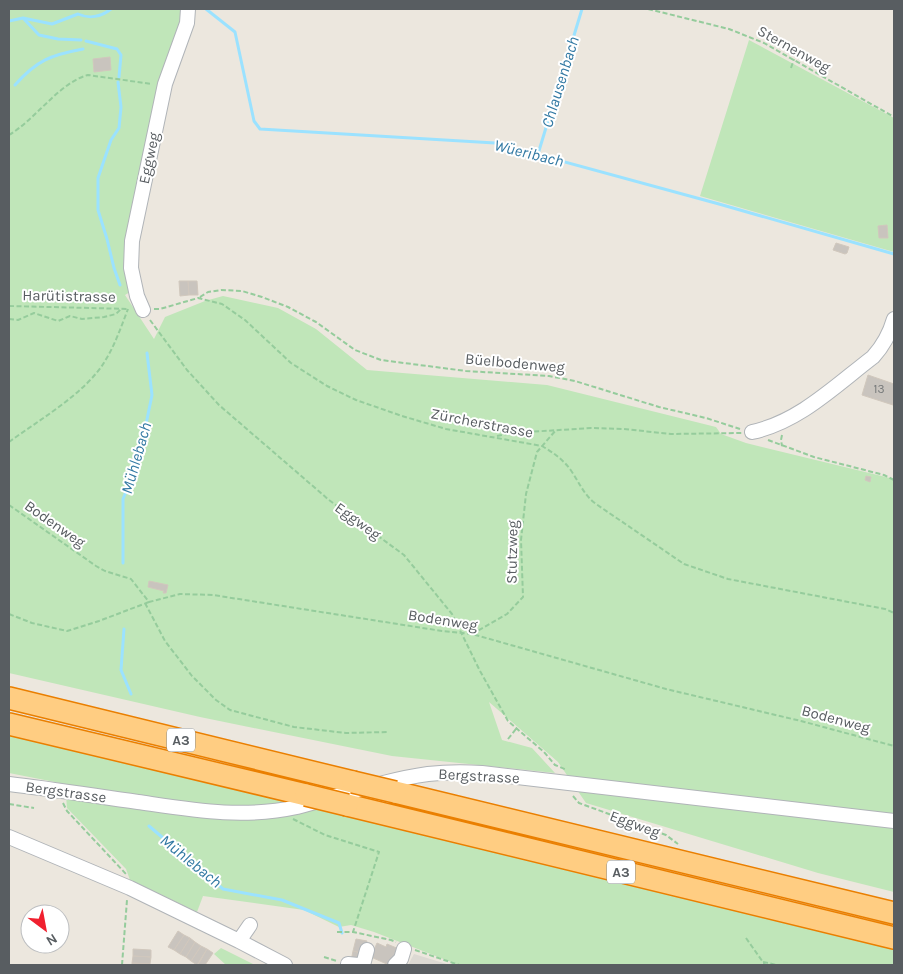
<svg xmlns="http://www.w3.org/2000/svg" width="903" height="974" viewBox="0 0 903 974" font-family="Karla,sans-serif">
<rect width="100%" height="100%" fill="#ece7de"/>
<path fill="#dcd9d3" d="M414 954 450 965H408Z"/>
<path fill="#c0e6b9" d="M9 9H183L181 30 170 60 130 292 125 295 154 339 165 317 205 301 223 296 278 308 316 329 367 370 547 385 716 427 721 434 746 443 894 479V892L818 873 586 803 558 762 489 702 502 740 532 748 555 773 392 756 200 717 9 673Z
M749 40 894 118V252L700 196Z
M9 735 392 826 894 949V965H768L766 962H763L762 965H459L374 932 351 925 339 927 304 910 203 896 197 912 130 880 126 869 67 808 65 784 9 773Z
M221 948 255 965H226L214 954Z"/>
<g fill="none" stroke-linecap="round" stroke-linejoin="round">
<path stroke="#9be2ff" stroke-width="3" d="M206 9 235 32 254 121 260 129 495 143 719 204 894 254
M23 18 52 24 78 14C89 19 101 17 111 9
M9 21 23 18 39 35 58 39 81 40
M86 41 117 49 121 55 119 77
M118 82 121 107 119 128 111 140 98 178V210L107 239 114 268 120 285
M15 85C37 60 51 55 83 49
M538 154 582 9
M123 563V499L138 463 152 395 147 353
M124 629 121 670 131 694
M149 826 223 889 282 900 339 923 342 933"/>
</g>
<path fill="#c9c4be" stroke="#d1c8bd" d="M110 57 111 70 94 72 93 59Z
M887 225 888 238H879L878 226Z
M836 243 849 247 847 253 845 254 833 250Z
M179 281H188L189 295 180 296Z
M188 281H197L198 295H189Z
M868 375 894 384 893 405 862 395Z
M866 476 871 477 870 482 865 480Z
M149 581 168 585 166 593H163L164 591 148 587Z
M178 931 184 935 174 950 168 947Z
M184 935 190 938 180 954 174 950Z
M190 938 195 942 186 957 180 954Z
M356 939 367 941 365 949 366 954 353 951Z
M195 942 201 946 191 961 186 957Z
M377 943 386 947 387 944 399 949 389 965 371 957Z
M201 946 207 949 197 965 191 961Z
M133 949 151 950V957L133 956Z
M207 949 213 953 205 965H198Z
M353 951 366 954 361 963 351 961Z
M133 956 151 957 150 964 132 963Z
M132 963 150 964V965H132Z"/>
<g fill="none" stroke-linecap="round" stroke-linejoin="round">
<g stroke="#b0b4b8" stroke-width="16">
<path id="minor" d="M143 310 137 296 131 268 132 241 165 84 187 23 188 9
M752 432C799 422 835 386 873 357 883 346 890 333 894 319
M9 784C52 789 95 796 138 802 193 810 242 819 297 807 339 796 385 780 428 774 446 772 464 772 482 773L894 821
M9 837 130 888 239 941 285 965
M239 941 250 925
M348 964 358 965
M363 965 367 950
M395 965 401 959 404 949"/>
</g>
<g stroke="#ea7f00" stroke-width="24">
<path id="highway" d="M9 698 353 782
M9 724 306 795
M395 792 894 913
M347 805 894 938"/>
</g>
<path stroke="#95cc9c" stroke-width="2" stroke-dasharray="5 2.5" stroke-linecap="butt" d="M648 9 729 29 764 43 894 117
M791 68 794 59
M9 135C36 119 60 82 88 75L152 84
M200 297 208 292 221 290 242 291 262 297 288 307 316 322 355 350 381 360 466 371 549 376 575 381 659 407 706 418 740 429
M9 306 129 309
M154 309H160L198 298 222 304 245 320 291 363 327 386 356 400 402 416 446 429 542 446C554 453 564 460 572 472 580 484 584 495 596 504L684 564 728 579 885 609 894 613
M9 319 18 320 34 313 58 321 70 316 82 319 104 317 116 314 121 309
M150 320 187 370 219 405 329 500 404 555 452 614 480 671 508 721 544 752 555 765 567 770
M782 435 781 440 782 446
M497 436 512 433 591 428 624 429 671 434 742 433
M768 440 814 457 884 475 894 480
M9 442C39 420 86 393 105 361 115 345 121 327 128 309
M9 505 96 566 105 571 131 579 149 602 180 594 213 595 442 631 472 634 666 689 801 721 894 746
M145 603 165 641 192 676 216 700 230 710 294 727 346 733 387 732
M9 614 32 623 67 631 99 621 149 602
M472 634 507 614 523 597 521 540 526 494 537 452 556 430
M508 739 516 729
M573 796 579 803 666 835 678 844
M63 803 67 811 126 874
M9 804 34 808
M293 819 325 835 379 852 353 932
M337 932H353L391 940 396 942
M746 938 765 965
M415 950 459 965
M324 957 337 961
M763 962 777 965
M122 965 127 900"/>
<use href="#minor" stroke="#fff" stroke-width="14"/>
<use href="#highway" stroke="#ffcd82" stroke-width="21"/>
<g stroke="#ea7f00" stroke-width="24" stroke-linecap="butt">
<path id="highway-bridge" d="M353 782 395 792
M306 795 347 805"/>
</g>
<use href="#highway-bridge" stroke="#ffcd82" stroke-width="21"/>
</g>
<g text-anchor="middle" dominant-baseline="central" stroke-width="4" stroke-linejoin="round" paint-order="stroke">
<g font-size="12" fill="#747778">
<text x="879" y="389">13</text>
</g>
<g fill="#fff" stroke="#8a8e90" stroke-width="1">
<rect x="167" y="728.5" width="28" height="23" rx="4"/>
<rect x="607" y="860.5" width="28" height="23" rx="4"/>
</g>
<g font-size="14" font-weight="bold" fill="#585d61">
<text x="181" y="740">A3</text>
<text x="621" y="872">A3</text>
</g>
<g font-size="15" fill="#585d61" stroke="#fff">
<text transform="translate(794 49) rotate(29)">Sternenweg</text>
<text transform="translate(149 158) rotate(-78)">Eggweg</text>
<text transform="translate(69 296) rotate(1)">Harütistrasse</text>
<text transform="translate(515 363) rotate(5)">Büelbodenweg</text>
<text transform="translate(482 423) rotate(11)">Zürcherstrasse</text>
<text transform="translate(358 521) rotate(36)">Eggweg</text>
<text transform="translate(55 524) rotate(35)">Bodenweg</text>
<text transform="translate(512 552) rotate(-89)">Stutzweg</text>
<text transform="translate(443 620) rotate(9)">Bodenweg</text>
<text transform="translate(836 719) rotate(15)">Bodenweg</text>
<text transform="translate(479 776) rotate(3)">Bergstrasse</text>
<text transform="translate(66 792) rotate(8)">Bergstrasse</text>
<text transform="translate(635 824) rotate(20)">Eggweg</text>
</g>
<g font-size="16" font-style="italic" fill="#3279a3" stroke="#fff">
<text transform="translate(560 82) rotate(-73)">Chlausenbach</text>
<text transform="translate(529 153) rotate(14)">Wüeribach</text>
<text transform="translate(136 458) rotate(-74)">Mühlebach</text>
<text transform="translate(191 861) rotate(39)">Mühlebach</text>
</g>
</g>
<rect width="903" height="974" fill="none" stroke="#585d61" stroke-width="20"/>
<g transform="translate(45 929) rotate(148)"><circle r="24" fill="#ffffff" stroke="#bcbec0"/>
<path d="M0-4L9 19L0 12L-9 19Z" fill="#f0202f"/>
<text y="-8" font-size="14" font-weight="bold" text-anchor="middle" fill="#585d61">N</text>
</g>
</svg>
